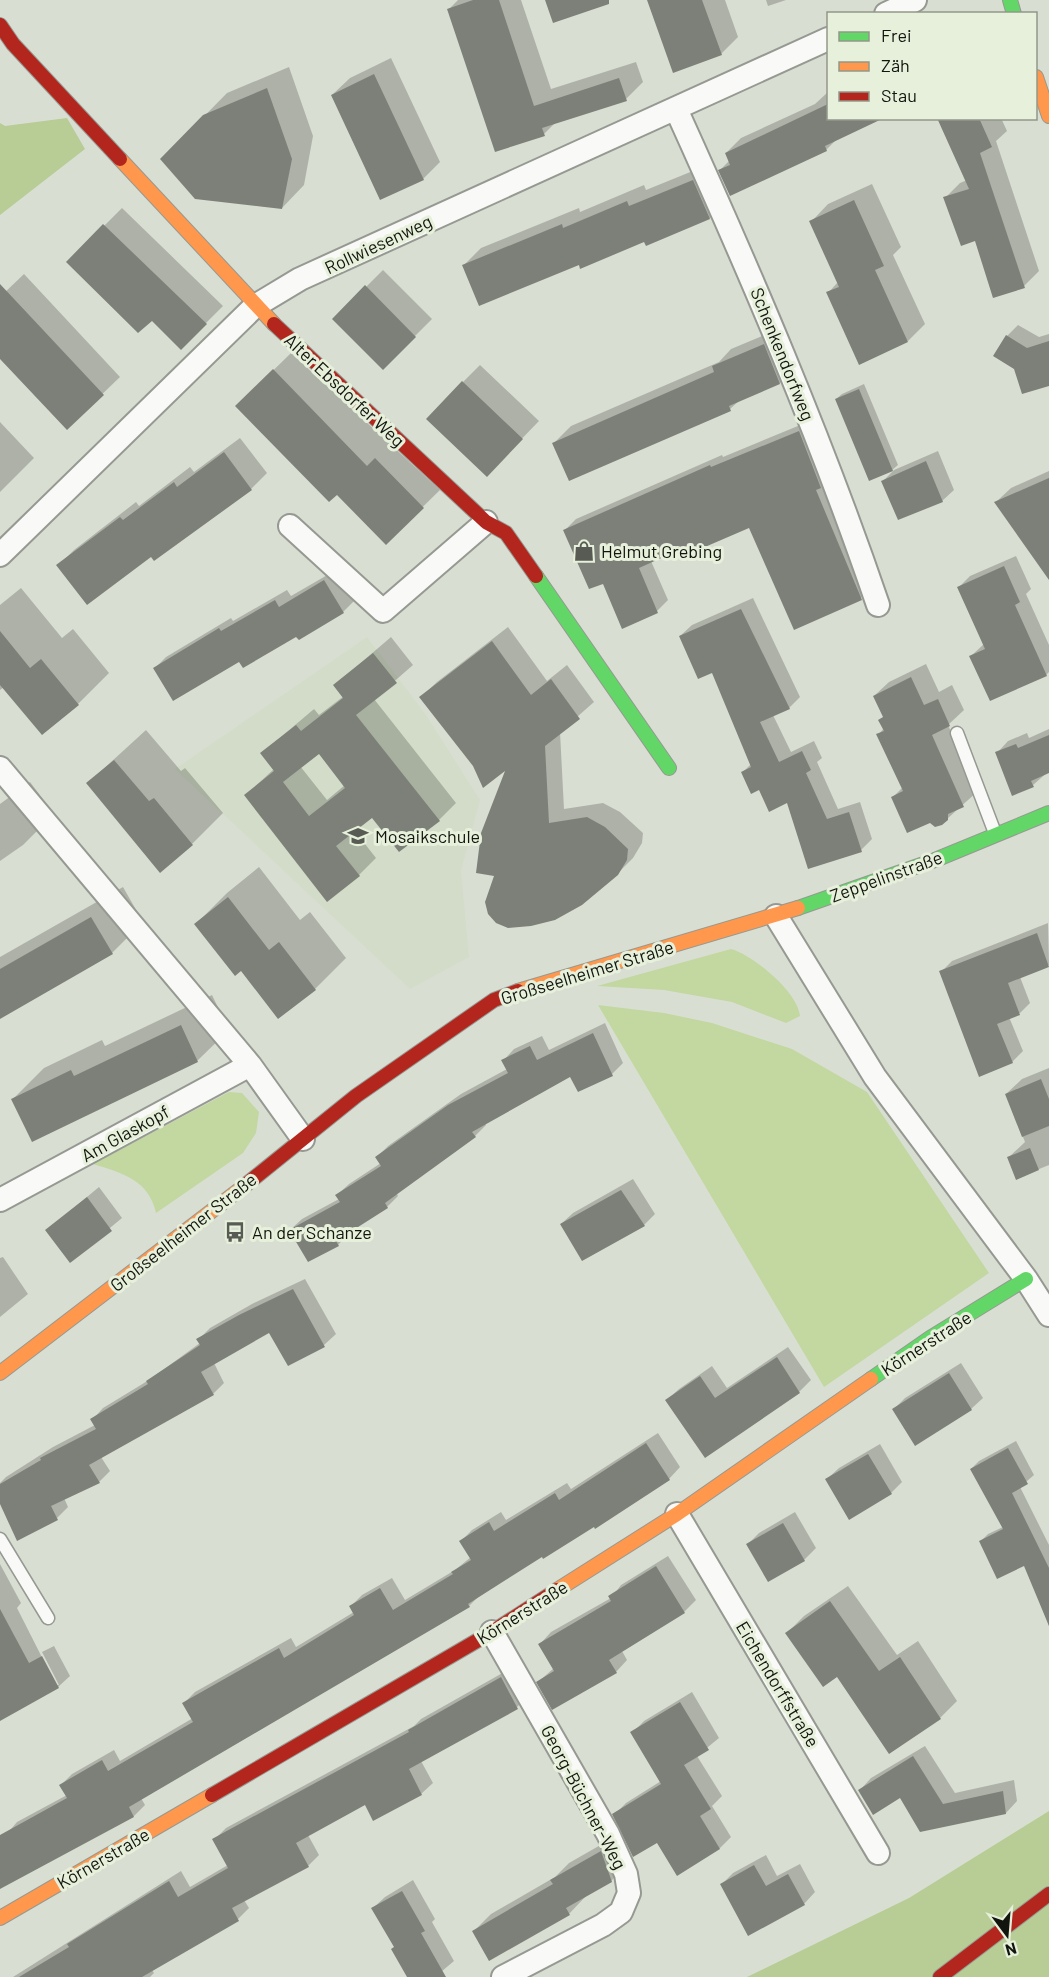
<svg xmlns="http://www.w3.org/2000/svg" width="1049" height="1977" viewBox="0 0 1049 1977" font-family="Barlow,sans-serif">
<rect width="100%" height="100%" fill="#d9ded3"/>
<path fill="#d3dcc8" d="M367 637 426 715 480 800 461 871 469 957 410 989 175 769Z"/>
<path fill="#c2d8a0" d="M731 949C753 955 798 992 800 1016L786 1023 732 1002 664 990 597 986Z
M598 1005 664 1013 712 1023 792 1049 867 1092 989 1273 824 1387Z
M229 1092 242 1093 259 1112 256 1133 243 1153 156 1213C149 1180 122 1173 93 1164Z"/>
<path fill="#b7cd95" d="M67 118 85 149 0 215V123L5 126Z
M1049 1811V1977H747L909 1898Z"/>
<path fill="#0003" fill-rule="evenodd" d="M458 0H521L551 89 636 62 643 82 626 99 556 122 544 134 448 10Z
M648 0H725L738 37 721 54Z
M766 0H786L768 6Z
M391 58 440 162 423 179 332 95 350 78Z
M289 67 313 136 304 185 282 208 162 159 227 93Z
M828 92V118L838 138 826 150 720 170 730 160 726 153 741 138 815 104Z
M938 118H1001L1007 131 996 141 1039 271 1024 286 976 239 945 198 960 183 967 180Z
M710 164 727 201 710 218 646 244 645 240 580 263 464 265 481 248 579 208 580 212 644 185 646 190Z
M872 184 901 247 893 255 925 324 908 341 828 293 838 282 811 222 828 204Z
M122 208 223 306 181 348 153 319 68 262Z
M383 270 432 319 383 368 334 319Z
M24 274 120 377 67 428 0 357V297Z
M1018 325 1039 337 1049 334V384L1007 336Z
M781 328 797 366 780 383 740 400 730 409 569 479 554 443 571 426 719 362 731 349Z
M291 353 440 490 386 543 337 493 237 406Z
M480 365 539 421 504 457 463 382Z
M864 384 898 465 892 470 836 399 842 394Z
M810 421 872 587 861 598 750 526 689 544 651 561 668 600 657 611 623 627 603 582 565 530 576 519 722 455 723 457Z
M0 422 34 458 0 492Z
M240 438 267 473 251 489 154 559 151 555 58 566 74 550 136 502 139 506 190 467 194 472Z
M938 451 954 490 942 501 883 481 894 470Z
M1049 471V577L996 502 1011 488Z
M1016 556 1031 589 1026 594 1049 645V672L1046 675 971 656 984 644 958 588 970 576Z
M336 570 354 601 343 612 240 660 155 668 166 657 231 618 233 621 287 590 291 596Z
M21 588 62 638 73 629 109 673 78 704 4 687 0 690V605Z
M753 598 800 697 789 708 773 715 791 752 814 741 822 758 817 762 838 809 860 802 872 839 861 850 788 801 759 788 743 772 751 764 712 671 680 636 692 625Z
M508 627 547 681 567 665 594 702 560 732 564 809 603 803 620 812 643 833 642 843 633 858 617 874 496 875 509 766 475 765 421 697 437 682Z
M391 637 413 665 374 699 456 803 439 820 372 816 354 830 376 858 359 875 246 795 274 769 262 753 314 709 319 715 344 696 335 685ZM319 752 345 785 327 800 300 766Z
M926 664 939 692 952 685 964 710 948 725 978 791 947 819 893 797 903 787 878 735 884 728V716L874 696 889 682Z
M1049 729V771L1033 785 997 753 1008 741 1027 733 1029 738Z
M146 730 181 771 185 768 223 813 192 844 88 783Z
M30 782 54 814 23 845 0 861V804Z
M259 867 300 920 310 912 346 958 315 989 241 969 196 924 227 893Z
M123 887 143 922 112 953 0 1017V957Z
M1048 923 1049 965 1020 977 1030 1003 1020 1013 1009 1017 1023 1051 1012 1062 941 972 952 961Z
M212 995 229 1030 197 1061 13 1099 44 1068 102 1040 105 1046Z
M605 1023 623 1063 612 1074H571L485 1123 486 1125 475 1136 396 1192 398 1196 387 1207 348 1231 349 1233 338 1245 290 1230 302 1219 339 1199 337 1195 349 1184 381 1163 377 1157 388 1146 461 1094 507 1069 503 1061 514 1049 542 1036 549 1050Z
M1049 1068V1165L1017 1178 1009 1157 1025 1142 1006 1094 1022 1079Z
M633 1179 655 1214 644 1225 561 1224 573 1213Z
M99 1187 122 1218 70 1261 47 1230Z
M3 1257 28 1294 0 1317V1258Z
M305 1279 336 1334 324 1345 289 1364 269 1331 214 1363 224 1383 213 1394 101 1457 110 1471 99 1482 64 1498 68 1507 57 1518 0 1500V1483L6 1477 53 1447 95 1425 92 1420 103 1408 149 1380 200 1343 198 1340 210 1328 252 1304Z
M788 1347 811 1380 799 1392 706 1456 667 1400 679 1389 712 1366 727 1388Z
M961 1363 983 1398 971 1409H894L905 1398Z
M658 1433 680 1467 669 1479 542 1555 480 1595 469 1606 141 1798 145 1805 134 1816 0 1888V1842L17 1822 67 1795 61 1785 72 1774 114 1750 120 1761 193 1718 184 1703 195 1692 291 1638 296 1647 354 1612 351 1606 362 1595 392 1578 405 1600 455 1570 471 1557 461 1541 472 1530 501 1512 506 1520 567 1483 571 1489Z
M1016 1441 1034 1475 1020 1487 1049 1545V1626L1025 1564 980 1542 988 1534 1003 1527 971 1469 979 1461Z
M880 1444 902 1482 891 1493 827 1479 839 1468Z
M795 1512 816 1548 804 1560 769 1580 748 1544 759 1533Z
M668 1556 696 1600 684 1612 622 1651 627 1660 616 1672 538 1682 554 1668 540 1644 551 1632 611 1598 621 1585Z
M0 1564 21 1603 17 1608 56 1685H59L42 1652 54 1646 70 1676 58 1687 0 1719Z
M848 1586 897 1655 918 1641 957 1701 940 1718 838 1675 787 1633 804 1616Z
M513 1667 528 1696 517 1707 421 1761 433 1783 421 1794 366 1803 308 1835 319 1855 308 1866 244 1900 249 1908 238 1919 152 1970 154 1973 150 1977H13L181 1871 190 1887 228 1865 214 1840 226 1828 414 1726 421 1719Z
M692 1692 719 1738 697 1756 722 1796 712 1806 731 1837 720 1848 678 1874 658 1841 614 1815 626 1803 661 1781 632 1733 644 1721Z
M925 1746 955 1793 1014 1780 1017 1801 1006 1813 921 1830 900 1796 860 1790 871 1778Z
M618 1835 628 1864 611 1881 586 1896 569 1914 474 1931 491 1914 555 1877 569 1863Z
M766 1855 777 1876 800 1864 815 1892 804 1904 722 1884 733 1873Z
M413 1880 435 1919 432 1922 454 1961 435 1977H409L396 1947 373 1908 385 1897Z"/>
<path fill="#7d8078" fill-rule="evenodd" d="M473 0H499L534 106 619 78 627 101 542 128 545 136 495 152 447 9Z
M545 0H609V4L553 23Z
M647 0H702L722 55 673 73Z
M374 74 424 180 380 200 331 95Z
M267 88 292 159 282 209 195 199 160 159 203 115Z
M828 104V118H884L825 146 827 151 730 196 718 170 730 165 725 153Z
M937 118H979L992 147 980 153 1025 288 993 298 975 241 961 246 943 197 969 189Z
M693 180 710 219 646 246 644 242 580 269 579 265 479 306 462 265 562 224 563 228 627 201 629 206Z
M854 200 884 266 875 270 908 342 859 365 826 292 839 287 809 221Z
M103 224 207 324 181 350 152 321 138 333 66 262Z
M0 284 104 395 67 430 0 359Z
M365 285 416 337 383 370 332 319Z
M1006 335 1027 348 1049 341V386L1022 394 1014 369 993 356Z
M764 344 780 384 729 406 731 411 569 481 552 443 714 372 712 366Z
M273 369 367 466 375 458 424 508 386 545 337 495 329 502 235 406Z
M462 381 523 439 487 477 426 419Z
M859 389 893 471 869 481 835 399Z
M799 431 821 488 816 490 862 600 794 630 749 528 691 553 688 546 639 568 658 613 622 629 603 584 589 589 563 530 710 465 711 467Z
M224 452 252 490 154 561 151 557 87 605 56 565 120 517 123 520 174 482 177 487Z
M926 461 943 502 898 520 881 481Z
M1049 478V580L994 502Z
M1004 566 1020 602 1015 605 1047 676 990 701 969 656 985 649 957 587Z
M324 580 344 613 299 640 296 637 243 668 239 662 173 701 153 668 219 628 221 631 275 600 279 607Z
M741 609 790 709 760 722 779 762 802 751 811 770 806 773 827 819 849 812 862 852 808 869 787 803 769 812 759 790 751 794 741 772 751 767 712 673 698 679 679 636Z
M0 631 30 668 41 659 79 705 42 735 0 685Z
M492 641 531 695 551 679 580 719 545 746 549 823 587 817 605 827 628 849 627 860 618 875 582 905 555 920 531 926 508 928 496 923 488 914 485 902 494 876 476 873 481 833 505 771 483 788 473 766 419 697Z
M373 653 397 683 356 715 440 821 399 852 372 818 336 846 360 876 327 902 244 795 274 771 260 753 296 725 301 731 343 698 333 685ZM319 754 345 788 309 816 283 782Z
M911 677 924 705 938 699 950 726 932 735 964 807 948 814V820L942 825 935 827 930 823 907 833 891 797 903 791 876 734 884 731 878 720 883 717 873 696Z
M1049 735V773L1031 781 1034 787 1012 796 995 752 1016 744 1018 748Z
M114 760 149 801 154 798 193 845 160 873 86 783Z
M228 897 269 950 279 942 316 990 278 1019 241 971 235 976 194 924Z
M91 917 113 954 0 1019V969Z
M1037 933 1049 967 1008 983 1020 1015 997 1024 1013 1063 979 1077 939 971Z
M181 1025 198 1062 32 1142 11 1099 71 1070 74 1076Z
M593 1033 613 1076 578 1092 570 1077 472 1132 476 1137 385 1203 388 1208 336 1241 339 1246 308 1262 289 1230 340 1202 335 1195 381 1166 375 1157 448 1105 508 1073 501 1060 530 1046 537 1060Z
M1041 1079 1049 1099V1126L1022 1137 1005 1094Z
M1030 1148 1039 1170 1016 1180 1007 1157Z
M621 1190 645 1226 582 1261 560 1224Z
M87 1197 112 1231 70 1263 45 1230Z
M293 1289 325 1347 288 1366 269 1333 201 1372 214 1395 89 1465 100 1483 51 1506 58 1520 17 1541 0 1504V1484L41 1460 40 1458 96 1429 90 1419 148 1384 146 1381 200 1345 196 1339 239 1315Z
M777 1357 800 1393 705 1458 665 1400 700 1376 715 1398Z
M949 1373 972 1410 915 1446 892 1409Z
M646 1443 670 1480 595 1529 594 1527 543 1559 542 1557 468 1604 470 1607 129 1807 134 1817 0 1889V1835L67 1798 59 1785 102 1760 108 1771 193 1722 182 1703 279 1648 284 1658 354 1615 349 1606 380 1588 393 1610 453 1574 451 1572 471 1560 459 1541 489 1522 494 1531 555 1493 559 1500Z
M1008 1448 1028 1484 1012 1493 1049 1568V1626L1024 1566 997 1579 979 1541 1003 1529 970 1469Z
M868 1454 892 1494 849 1520 825 1479Z
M783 1523 805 1561 768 1582 746 1544Z
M656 1566 685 1613 609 1660 617 1673 552 1710 536 1682 554 1671 538 1644 611 1601 608 1596Z
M830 1601 879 1671 900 1657 941 1719 889 1754 837 1677 823 1687 785 1633Z
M0 1609 29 1663 42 1656 59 1688 0 1721Z
M501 1677 518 1709 409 1769 422 1795 373 1821 365 1805 296 1843 309 1867 232 1908 239 1921 142 1977H19L69 1947 67 1944 169 1881 178 1897 228 1868 212 1839 409 1732 408 1730Z
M680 1702 709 1750 684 1765 711 1809 700 1816 720 1849 677 1876 657 1843 633 1857 612 1814 661 1784 630 1732Z
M913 1756 943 1804 1003 1791 1006 1814 920 1832 900 1798 873 1815 858 1790Z
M601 1851 612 1882 566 1908 570 1915 489 1961 472 1931 553 1884 550 1880Z
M754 1865 766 1886 788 1874 805 1905 748 1936 720 1884Z
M402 1891 425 1931 421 1933 446 1977H407L391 1949 394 1947 371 1908Z"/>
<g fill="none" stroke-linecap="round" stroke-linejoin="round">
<g stroke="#959991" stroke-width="15">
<path id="lane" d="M957 733 995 833
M0 1539 48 1618"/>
</g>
<g stroke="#959991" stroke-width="26">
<path id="street" d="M886 14 915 0
M676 109C750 272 820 435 878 605
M290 526 383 611 486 522
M0 555 255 306 300 279 828 39
M0 768 250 1065 303 1139
M776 916 875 1077 1026 1279 1049 1315
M0 1200 250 1065
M677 1514 878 1853
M492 1632 608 1834 626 1874 629 1893 621 1912 603 1925 503 1977"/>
</g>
<g stroke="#959991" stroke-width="16">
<path id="fast" d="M1010 0 1014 14
M536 576 669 768
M798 908 935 860 1049 813
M871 1379 930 1338 1026 1279"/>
</g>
<g stroke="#959991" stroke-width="16">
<path id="slow" d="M1036 77 1049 116
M120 159 274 324
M518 991 798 908
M0 1373 243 1187
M557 1590 677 1514 871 1379
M0 1918 212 1795"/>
</g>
<g stroke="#959991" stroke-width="16">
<path id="jam" d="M0 25 13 44 120 159
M274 324 486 522 506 533 536 576
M243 1187 356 1096 494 1000 518 991
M212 1795 492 1632 557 1590
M940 1977 1049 1894"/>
</g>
<use href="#lane" stroke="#f9faf8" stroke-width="12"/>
<use href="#street" stroke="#f9faf8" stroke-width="22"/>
<use href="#fast" stroke="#63d668" stroke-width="14"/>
<use href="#slow" stroke="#ff974d" stroke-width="14"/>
<use href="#jam" stroke="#b3261e" stroke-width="14"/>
</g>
<defs>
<g id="shop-bare" transform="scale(1.62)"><path d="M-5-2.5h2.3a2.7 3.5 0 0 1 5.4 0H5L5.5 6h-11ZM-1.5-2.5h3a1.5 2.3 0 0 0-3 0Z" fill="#585b53" stroke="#e7f0db" stroke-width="2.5" paint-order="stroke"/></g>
<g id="school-bare" transform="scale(1.62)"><path d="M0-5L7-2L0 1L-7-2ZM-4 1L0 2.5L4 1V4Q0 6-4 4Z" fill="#585b53" stroke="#e7f0db" stroke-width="2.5" paint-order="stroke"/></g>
<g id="bus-bare" transform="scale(1.62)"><path d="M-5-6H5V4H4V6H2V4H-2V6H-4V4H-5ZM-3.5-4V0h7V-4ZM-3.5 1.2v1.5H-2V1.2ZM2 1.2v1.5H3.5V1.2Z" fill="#585b53" stroke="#e7f0db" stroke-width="2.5" paint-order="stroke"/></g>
</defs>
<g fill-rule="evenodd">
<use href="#shop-bare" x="584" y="551"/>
<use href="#school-bare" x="358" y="836"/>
<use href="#bus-bare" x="235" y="1232"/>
</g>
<g text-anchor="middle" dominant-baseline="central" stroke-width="6" stroke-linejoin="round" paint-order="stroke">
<g font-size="18" fill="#12150e" stroke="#e7f0db">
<text transform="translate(378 244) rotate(-25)">Rollwiesenweg</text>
<text transform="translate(783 354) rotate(68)">Schenkendorfweg</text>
<text transform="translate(345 390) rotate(43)">Alter Ebsdorfer Weg</text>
<text transform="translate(886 876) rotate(-20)">Zeppelinstraße</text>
<text transform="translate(587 972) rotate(-17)">Großseelheimer Straße</text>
<text transform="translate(125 1133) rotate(-29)">Am Glaskopf</text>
<text transform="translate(183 1232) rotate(-38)">Großseelheimer Straße</text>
<text transform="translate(926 1343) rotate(-33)">Körnerstraße</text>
<text transform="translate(522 1612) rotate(-32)">Körnerstraße</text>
<text transform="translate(778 1684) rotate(59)">Eichendorffstraße</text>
<text transform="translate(584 1797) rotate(62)">Georg-Büchner-Weg</text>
<text transform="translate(103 1858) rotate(-30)">Körnerstraße</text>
</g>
<g font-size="18" fill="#12150e" stroke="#e7f0db" text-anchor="start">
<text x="601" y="551">Helmut Grebing</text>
<text x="375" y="836">Mosaikschule</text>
<text x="252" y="1232">An der Schanze</text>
</g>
</g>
<rect x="827" y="12" width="210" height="108" fill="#e7f0db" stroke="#929889" stroke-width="1.5"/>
<rect x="839" y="32" width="30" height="9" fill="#63d668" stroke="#929889" stroke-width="1.5"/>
<text x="881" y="42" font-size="18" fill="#12150e">Frei</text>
<rect x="839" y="62" width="30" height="9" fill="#ff974d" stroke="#929889" stroke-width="1.5"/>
<text x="881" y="72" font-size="18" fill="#12150e">Zäh</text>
<rect x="839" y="92" width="30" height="9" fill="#b3261e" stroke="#929889" stroke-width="1.5"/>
<text x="881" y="102" font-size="18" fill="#12150e">Stau</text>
<g transform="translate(1007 1935) rotate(164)" stroke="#e7f0db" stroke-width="4.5" paint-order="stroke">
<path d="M0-4.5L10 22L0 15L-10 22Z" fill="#12150e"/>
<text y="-9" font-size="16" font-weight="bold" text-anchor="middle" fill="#12150e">N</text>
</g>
</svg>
